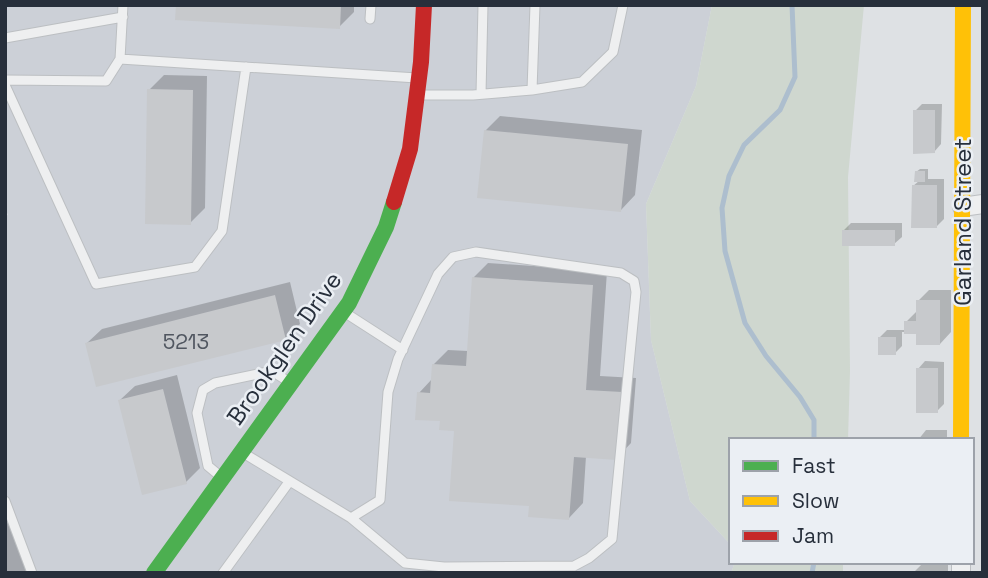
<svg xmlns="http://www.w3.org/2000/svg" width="988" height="578" viewBox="0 0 988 578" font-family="'Space Grotesk',sans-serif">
<rect width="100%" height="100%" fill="#dee1e4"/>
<path fill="#ccd0d7" d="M5 5H712L696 86 646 204 651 340 690 501 731 545V562H735L731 573H5V216L8 215 5 208Z"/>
<path fill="#cfd7cf" d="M712 5H864L848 177 850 371 848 440H731V545L690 501 651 340 646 204 696 86Z
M735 562H843V573H731Z"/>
<path fill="#0003" d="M178 5H354V12L339 27Z
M164 75 207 76 205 208 190 223 149 90Z
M922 104H942L941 144 934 152 915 111Z
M500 116 642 130 635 195 621 210 485 131Z
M920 169H928V179H944V219L936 227 913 186 919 181 916 172Z
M851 223H902V237L894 244 844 230Z
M488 263 607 271 600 376 636 378 631 443 617 458 586 456 583 503 569 518 531 505 456 430 442 420 419 393 432 379 433 365 448 350 468 351 473 278Z
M290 282 300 324 285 338 87 343 102 329Z
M929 290H951V332L940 344 918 332H902V346L895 353 880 337 887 330H906V322L918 310V301Z
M925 361 944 362V404L937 411 918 369Z
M177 375 200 468 186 482 120 400 135 386Z
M926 430H947V440H918Z
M5 516 28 573H5Z
M923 563H948V573H913Z"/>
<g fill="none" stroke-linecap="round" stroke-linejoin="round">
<path stroke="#adbece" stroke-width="5" d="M792 5 795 77 780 110 744 145 729 176 722 208 725 251 745 323 766 356 800 397 814 420V440
M812 573 814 562"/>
</g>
<path fill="#c7c9cc" d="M176 5H341L340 29 175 20Z
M147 89 193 90 191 225 145 224Z
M913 110H935V153L913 154Z
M484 130 628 144 621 212 477 198Z
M915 171H925V182H914Z
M912 185H937V228H911Z
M842 230H895V246H842Z
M472 277 593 285 586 390 622 392 617 460 574 457 569 520 528 517 529 506 449 501 454 431 439 430 440 421 415 420 417 392 430 393 432 364 466 366Z
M275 295 286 340 96 387 85 343Z
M916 300H940V345H916V334H904V321H916Z
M878 337H896V355H878Z
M916 368H938V413H916Z
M163 389 187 484 142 495 118 400Z"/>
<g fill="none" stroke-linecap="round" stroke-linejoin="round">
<g stroke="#bcbfc2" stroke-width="11">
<path id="lane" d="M123 5 120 59 417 78
M370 19 371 5
M5 38 123 17
M5 80 106 81 120 59
M5 85 96 284 195 267 222 231 246 67
M532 90 535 5
M481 94 483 5
M419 95H473L532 90 582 82 613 52 623 5
M344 312 403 350
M245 454 351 518 380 500 388 392 398 359 438 274 453 257 476 252 621 273 634 281 636 292 612 539 589 558 574 566 444 567 405 563 351 518
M220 476 208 466 197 413 203 390 215 383 272 371 289 382
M5 501 32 573
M223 573 289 482"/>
</g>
<g stroke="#bcbfc2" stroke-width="20">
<path id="street" d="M962 207 983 204
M961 573V562"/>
</g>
<use href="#lane" stroke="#eeeff0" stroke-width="9"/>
<use href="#street" stroke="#eeeff0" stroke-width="18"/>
<path stroke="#4caf50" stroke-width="16" d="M154 573 349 303 386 227 394 202"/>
<path stroke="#ffc107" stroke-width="16" d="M961 440 963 5"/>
<path stroke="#c62828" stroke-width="16" d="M394 202 410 149 421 62 424 5"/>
</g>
<g text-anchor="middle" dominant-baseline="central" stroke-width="5" stroke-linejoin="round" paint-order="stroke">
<g font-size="21" fill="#505660">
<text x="186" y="341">5213</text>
</g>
<g font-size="24" fill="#272f3b" stroke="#ebeff4">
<text transform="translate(962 222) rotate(-90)">Garland Street</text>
<text transform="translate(284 348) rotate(-55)">Brookglen Drive</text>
</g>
</g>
<rect width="988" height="578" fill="none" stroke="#272f3b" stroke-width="14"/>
<rect x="729" y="438" width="245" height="126" fill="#ebeff4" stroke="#9da2aa" stroke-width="2"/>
<rect x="743" y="461" width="35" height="10" fill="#4caf50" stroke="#9da2aa" stroke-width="2"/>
<text x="792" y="473" font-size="21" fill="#272f3b">Fast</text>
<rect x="743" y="496" width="35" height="10" fill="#ffc107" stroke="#9da2aa" stroke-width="2"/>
<text x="792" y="508" font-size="21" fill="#272f3b">Slow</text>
<rect x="743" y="531" width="35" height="10" fill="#c62828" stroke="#9da2aa" stroke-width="2"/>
<text x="792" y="543" font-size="21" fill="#272f3b">Jam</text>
</svg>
